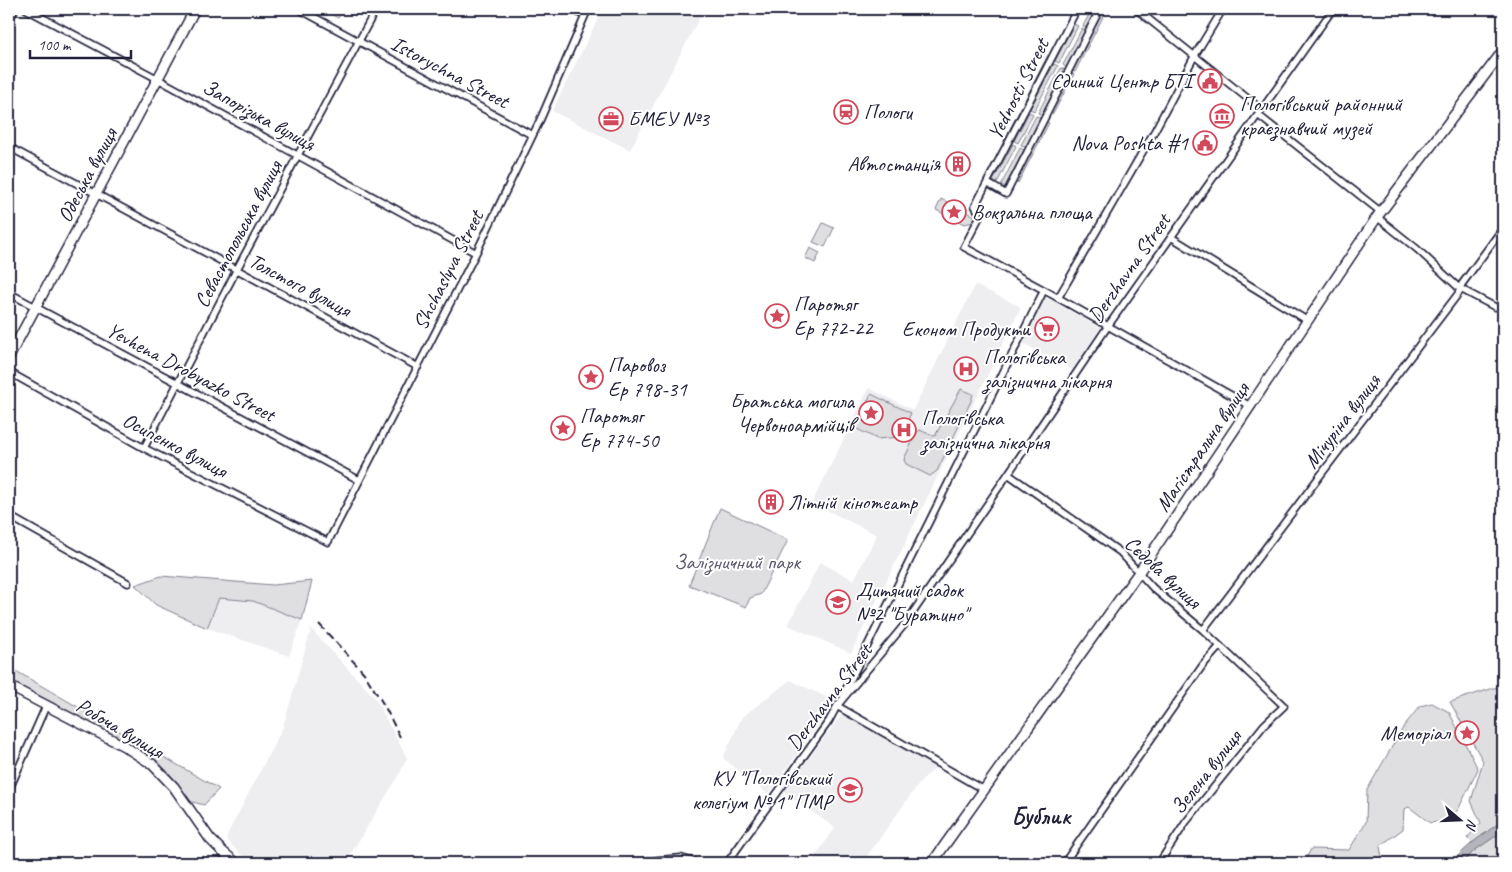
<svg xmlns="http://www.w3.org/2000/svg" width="1512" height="872" viewBox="0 0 1512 872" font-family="Caveat,sans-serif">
<rect width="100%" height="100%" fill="#fff"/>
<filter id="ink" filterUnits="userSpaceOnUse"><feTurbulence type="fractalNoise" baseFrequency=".02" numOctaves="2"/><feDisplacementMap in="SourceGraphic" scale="10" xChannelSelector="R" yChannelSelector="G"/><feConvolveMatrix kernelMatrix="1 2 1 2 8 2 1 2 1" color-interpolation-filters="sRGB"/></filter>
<g filter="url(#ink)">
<path fill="#eeeef1" d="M603 9H704L630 150 552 111Z
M975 285 1021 307 851 653 788 625 820 562 854 580 877 535 812 503 869 388 913 410Z
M1045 297 1100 328 1072 370 1023 343Z
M219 598 253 601 302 620 289 656 207 628Z
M311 629 375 698 407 758 399 775 345 863H257L240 854 226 839 228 833 283 727Z
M790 680 835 701 768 794 723 758 742 717Z
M842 714 937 767 925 777 912 793 862 863H811L835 828 784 792Z"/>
<path fill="#dfdfe2" stroke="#80808e" d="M321 9H343L338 18Z
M1092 9H1097L1087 28 1083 26Z
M1104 9H1107L1075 72 1072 71Z
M1074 24 1078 26 1059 63 1055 61Z
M1082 28 1086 30 1067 68 1063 65Z
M1048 55 1050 56 1010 134 1008 133Z
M1054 64 1058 66 1034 111 1030 109Z
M1061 68 1065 70 1042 115 1038 113Z
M1071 73 1074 74 1053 114 1051 113Z
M1029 112 1033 114 1018 143 1014 141Z
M1036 116 1041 118 1026 147 1021 145Z
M1046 121 1049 123 1018 183 1016 181Z
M1013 144 1016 146 997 183 993 181Z
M1020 148 1024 150 1005 187 1001 185Z
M941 199 977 217 974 222 964 224 936 210Z
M823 223 834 228 825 247 813 242Z
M810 248 820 253 815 263 805 258Z
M961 389 973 394 971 401 937 471 930 476 906 464 904 460 905 457 917 432 920 430 933 436H935Z
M871 394 911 413 900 437 877 439 855 428Z
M720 508 788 540 761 594 750 598 746 607 689 585Z
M161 576 273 585 312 581 302 620 253 601 219 598 207 628 156 605 135 585Z
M9 667 219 789 204 805 189 801 175 780 164 768 150 758 9 682Z
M1503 682V820L1472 843 1467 838 1481 823 1471 801 1483 761 1450 702 1500 686Z
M1432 703 1449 712 1478 769 1458 810 1445 821 1430 823 1409 807 1404 809 1403 829 1380 846 1383 863H1308L1304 862 1311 849 1349 850 1366 822 1367 790 1404 726 1420 706Z
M1503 831V863H1468L1465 861 1474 851Z"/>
<path fill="#b4b4bc" stroke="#7a7a88" d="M1503 820V831L1474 851 1462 863H1450L1472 843Z"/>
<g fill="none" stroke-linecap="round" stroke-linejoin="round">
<g stroke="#22223b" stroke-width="9">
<path id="street" d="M26 9 158 79 476 253
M299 9 532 135
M571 9 585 16
M1077 9 975 206 979 213V218L964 247 1044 290 1250 406
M1136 9 1262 110
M9 20 15 9
M1258 115 1381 212
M9 147 418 367
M987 183 1006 194 1100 9
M1377 217 1417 249 1459 288 1495 307
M1171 237 1308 321
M9 293 359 480
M1058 298 1154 132 1195 55 1223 9
M9 372 144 448 328 542 478 249 541 118 588 9
M144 448 237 269 376 9
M1008 474 1120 552 1153 588 1203 630 1284 706 1264 725 1186 822 1159 863
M9 516 128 583
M1203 630 1458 294 1462 284 1503 228
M843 695 1044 290
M838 704 837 706 984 790
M9 790 46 706
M627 863 681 858 698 863
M727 863 829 721 837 706 905 624 1008 474 1108 326 1333 9
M1064 863 1203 665 1220 646"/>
</g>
<g stroke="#22223b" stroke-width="12">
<path id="secondary" d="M9 357 195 9
M9 686 124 746 152 764 174 787 210 839 223 852 236 863
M932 863 1139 572 1377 217 1503 51"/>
</g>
<use href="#street" stroke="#fff" stroke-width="5.5"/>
<use href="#secondary" stroke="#fff" stroke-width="9"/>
<path stroke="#22223b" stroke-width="2" stroke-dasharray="8 4" stroke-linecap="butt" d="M319 624 364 673 385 707 400 737"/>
</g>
</g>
<defs>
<g id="civic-ring" transform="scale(1.25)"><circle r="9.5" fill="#fff" stroke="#d1495b" stroke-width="1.5"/><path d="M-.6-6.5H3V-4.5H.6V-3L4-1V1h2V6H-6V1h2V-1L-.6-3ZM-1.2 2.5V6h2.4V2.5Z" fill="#d1495b"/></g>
<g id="station-ring" transform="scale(1.25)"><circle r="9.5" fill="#fff" stroke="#d1495b" stroke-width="1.5"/><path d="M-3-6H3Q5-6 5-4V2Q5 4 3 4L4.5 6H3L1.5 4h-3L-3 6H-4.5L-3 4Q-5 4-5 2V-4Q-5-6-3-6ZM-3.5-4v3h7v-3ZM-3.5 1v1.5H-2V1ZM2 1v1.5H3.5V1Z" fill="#d1495b"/></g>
<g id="museum-ring" transform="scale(1.25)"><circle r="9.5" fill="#fff" stroke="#d1495b" stroke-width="1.5"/><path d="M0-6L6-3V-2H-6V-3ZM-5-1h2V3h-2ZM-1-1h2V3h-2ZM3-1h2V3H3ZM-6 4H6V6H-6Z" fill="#d1495b"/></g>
<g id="office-ring" transform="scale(1.25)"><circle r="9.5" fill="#fff" stroke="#d1495b" stroke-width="1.5"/><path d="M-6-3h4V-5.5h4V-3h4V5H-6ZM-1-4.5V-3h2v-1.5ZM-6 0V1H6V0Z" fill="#d1495b"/></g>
<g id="building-ring" transform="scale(1.25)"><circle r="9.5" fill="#fff" stroke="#d1495b" stroke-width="1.5"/><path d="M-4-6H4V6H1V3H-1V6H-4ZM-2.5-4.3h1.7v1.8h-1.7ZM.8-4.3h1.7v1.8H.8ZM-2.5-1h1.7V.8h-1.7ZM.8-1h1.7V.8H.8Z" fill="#d1495b"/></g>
<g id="sight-ring" transform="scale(1.25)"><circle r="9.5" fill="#fff" stroke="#d1495b" stroke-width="1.5"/><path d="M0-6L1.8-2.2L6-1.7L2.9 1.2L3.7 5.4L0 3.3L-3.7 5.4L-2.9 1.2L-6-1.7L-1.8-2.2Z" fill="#d1495b"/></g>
<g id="supermarket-ring" transform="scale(1.25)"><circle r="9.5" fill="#fff" stroke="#d1495b" stroke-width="1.5"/><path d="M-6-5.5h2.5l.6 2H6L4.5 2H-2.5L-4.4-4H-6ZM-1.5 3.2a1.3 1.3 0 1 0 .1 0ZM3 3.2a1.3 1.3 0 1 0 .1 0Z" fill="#d1495b"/></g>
<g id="hospital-ring" transform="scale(1.25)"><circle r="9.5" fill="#fff" stroke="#d1495b" stroke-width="1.5"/><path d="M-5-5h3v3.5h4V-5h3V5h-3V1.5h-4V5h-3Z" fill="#d1495b"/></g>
<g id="school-ring" transform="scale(1.25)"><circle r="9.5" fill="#fff" stroke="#d1495b" stroke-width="1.5"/><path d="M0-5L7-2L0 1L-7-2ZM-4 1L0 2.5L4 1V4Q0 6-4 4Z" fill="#d1495b"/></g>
</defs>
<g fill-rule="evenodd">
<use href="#civic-ring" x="1210" y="81"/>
<use href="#station-ring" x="846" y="112"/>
<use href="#museum-ring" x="1222" y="116"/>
<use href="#office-ring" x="611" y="119"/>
<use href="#civic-ring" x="1205" y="143"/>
<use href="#building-ring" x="958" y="164"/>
<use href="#sight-ring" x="954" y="212"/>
<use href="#sight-ring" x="777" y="316"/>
<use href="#supermarket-ring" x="1047" y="329"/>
<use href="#hospital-ring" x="966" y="369"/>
<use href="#sight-ring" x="591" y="377"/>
<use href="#sight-ring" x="871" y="413"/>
<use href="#sight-ring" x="563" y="428"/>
<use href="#hospital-ring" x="904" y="430"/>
<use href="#building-ring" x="771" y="502"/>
<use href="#school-ring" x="838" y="602"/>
<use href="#sight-ring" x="1467" y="733"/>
<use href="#school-ring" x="850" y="790"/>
</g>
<g text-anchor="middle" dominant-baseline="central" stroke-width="4" stroke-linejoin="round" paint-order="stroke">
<g font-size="21" fill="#22223b" stroke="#fff">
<text transform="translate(450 72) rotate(28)">Istorychna Street</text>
<text transform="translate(1018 89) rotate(-63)">Yednosti Street</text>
<text transform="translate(259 115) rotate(29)">Запорізька вулиця</text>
<text transform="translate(87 175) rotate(-62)">Одеська вулиця</text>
<text transform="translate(238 234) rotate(-62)">Севастопольська вулиця</text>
<text transform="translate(1129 268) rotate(-55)">Derzhavna Street</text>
<text transform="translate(448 270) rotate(-63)">Shchaslyva Street</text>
<text transform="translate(300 285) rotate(28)">Толстого вулиця</text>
<text transform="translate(191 372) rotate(28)">Yevhena Drobyazko Street</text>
<text transform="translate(1342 421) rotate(-53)">Мічуріна вулиця</text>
<text transform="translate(175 445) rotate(28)">Осипенко вулиця</text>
<text transform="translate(1202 447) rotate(-56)">Магістральна вулиця</text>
<text transform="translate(1163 572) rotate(43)">Сєдова вулиця</text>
<text transform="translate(829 697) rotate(-53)">Derzhavna Street</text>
<text transform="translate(120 728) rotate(31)">Робоча вулиця</text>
<text transform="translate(1206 772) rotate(-52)">Зелена вулиця</text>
</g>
<g font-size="21" fill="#22223b" stroke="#fff" text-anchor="start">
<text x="1192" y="81" text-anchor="end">Єдиний Центр БТІ</text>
<text x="1240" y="104">Пологівський районний<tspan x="1240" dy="24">краєзнавчий музей</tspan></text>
<text x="864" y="112">Пологи</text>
<text x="628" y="119">БМЕУ №3</text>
<text x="1188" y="143" text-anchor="end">Nova Poshta #1</text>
<text x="940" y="164" text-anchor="end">Автостанція</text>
<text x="972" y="212">Вокзальна площа</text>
<text x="794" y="304">Паротяг<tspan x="794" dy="24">Ер 772-22</tspan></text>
<text x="1030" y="329" text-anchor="end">Економ Продукти</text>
<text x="984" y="357">Пологiвська<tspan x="984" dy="24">залiзнична лiкарня</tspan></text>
<text x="608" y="365">Паровоз<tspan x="608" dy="24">Ер 798-31</tspan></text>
<text x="854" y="401" text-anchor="end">Братська могила<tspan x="854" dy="24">Червоноармійців</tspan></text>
<text x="580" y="416">Паротяг<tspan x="580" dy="24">Ер 774-50</tspan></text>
<text x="922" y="418">Пологівська<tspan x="922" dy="24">залізнична лікарня</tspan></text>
<text x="788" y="502">Літній кінотеатр</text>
<text x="856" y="590">Дитячий садок<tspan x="856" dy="24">№2 "Буратино"</tspan></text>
<text x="1450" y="733" text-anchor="end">Меморіал</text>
<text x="832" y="778" text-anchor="end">КУ "Пологівський<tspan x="832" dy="24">колегіум № 1" ПМР</tspan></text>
</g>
<g font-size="21" fill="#5b5b6d" stroke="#fff">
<text x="737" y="562">Залізничний парк</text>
</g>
<g font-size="24" font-weight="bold" fill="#22223b" stroke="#fff">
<text x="1041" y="816">Бублик</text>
</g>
</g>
<rect width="1512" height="872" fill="none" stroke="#fff" stroke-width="30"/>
<rect x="15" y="15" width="1482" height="842" fill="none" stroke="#22223b" stroke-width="2" filter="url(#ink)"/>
<g transform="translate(1460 820) rotate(109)" stroke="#ffffff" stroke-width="4" paint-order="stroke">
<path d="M0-4L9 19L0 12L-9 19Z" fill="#22223b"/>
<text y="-8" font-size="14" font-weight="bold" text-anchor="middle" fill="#22223b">N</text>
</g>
<path d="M30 50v8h101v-8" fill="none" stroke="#22223b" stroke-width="2.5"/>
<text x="38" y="50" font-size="15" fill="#22223b" stroke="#ffffff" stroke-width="4" paint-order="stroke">100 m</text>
</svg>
